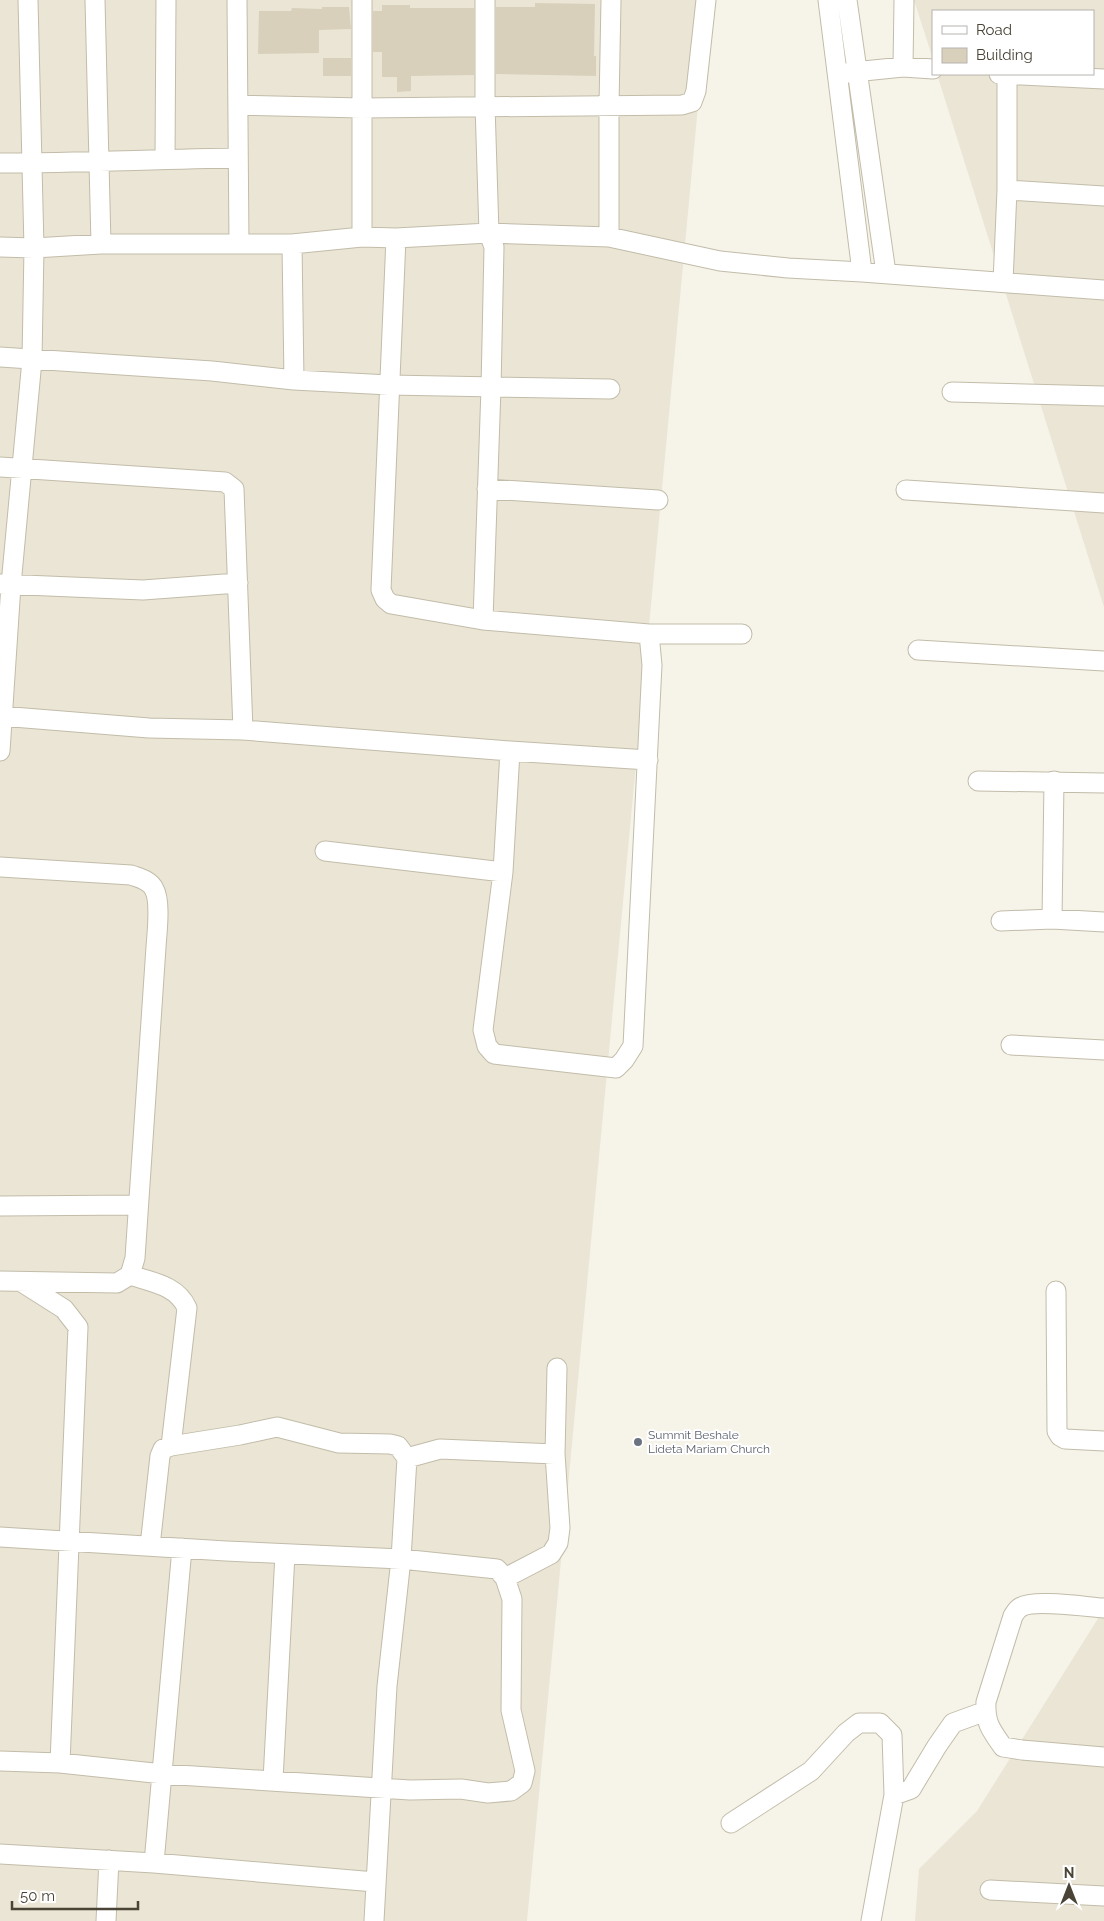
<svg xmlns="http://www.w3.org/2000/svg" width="1104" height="1921" viewBox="0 0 1104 1921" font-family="Raleway,sans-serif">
<rect width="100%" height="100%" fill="#f6f3e8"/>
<path fill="#eae5d5" d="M0 0H708L527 1921H0Z
M914 0H1104V607L937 74H1093V11H933V59Z
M1104 1609V1921H915L919 1869 977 1811Z"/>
<path fill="#d9d0bc" d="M535 3 595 4 594 56H596V76L496 74V7H535Z
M382 5H410V8H474V75L411 76V91L397 92V77H382V52H373V11H382Z
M322 7H349L351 29 319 30V53L258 54 259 11H291L292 8 322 9Z
M323 58H351V76H323Z"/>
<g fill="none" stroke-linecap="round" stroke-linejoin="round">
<g stroke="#c2bca9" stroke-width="21">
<path id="minor" d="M95 0 101 244
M237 0 239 244
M828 0 862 272
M847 0 886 273
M903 67 904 0
M844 73 903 67 933 69
M999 74 1104 79
M238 105 361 108 682 105 692 102 696 91 706 0
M165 159 166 0
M0 163C79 163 158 159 238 158
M1007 190 1104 196
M362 237V0
M609 237 720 261 788 268 862 272 1104 290
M396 238 381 590 385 599 391 604 483 620 649 634 652 665 633 1046 624 1060 616 1068 494 1054 487 1046 483 1030 503 872 510 751
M292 244 294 380
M0 247 34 248 101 244H292L362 237 396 238 489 233 609 237V106L611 0
M1003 282 1007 190V74
M0 357 212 371 294 380 389 385 610 389
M952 392 1104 396
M0 467 225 482 234 489 243 730
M487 489 658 500
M906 490 1104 503
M0 584 143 590 238 583
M483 620 491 388 494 247 489 233 485 105V0
M649 634H742
M918 650 1104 661
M0 716 149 728 243 730 510 751 648 760
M0 751 11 585 32 360 34 248 28 0
M978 781 1104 783
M325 851 503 872
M0 867 131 875C139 878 150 880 154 889 161 901 157 932 156 947L135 1258 130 1275 117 1283 0 1281
M1052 919 1054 781
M1001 921 1052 919 1104 922
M1011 1045 1104 1050
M0 1206 138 1205
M130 1275C151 1282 177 1285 187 1308L171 1446
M23 1283 64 1309 78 1327 60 1763
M1056 1291 1057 1431 1060 1436 1065 1439 1104 1441
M407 1458 440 1449 555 1454
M0 1537 226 1551 401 1559 497 1569 505 1578 512 1599 511 1710 525 1771 522 1783 511 1791 488 1793 461 1789 410 1790 163 1774 60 1763 0 1761
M150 1546 160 1456 163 1449 171 1446 240 1435 277 1427 339 1443 390 1444 398 1446 407 1458 401 1559 387 1686 374 1921
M505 1578 551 1554 558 1543 560 1528 555 1454 557 1368
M1104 1608C1087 1607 1034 1599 1021 1607 1017 1609 1015 1613 1013 1616L986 1702C985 1723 991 1730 1003 1747L1022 1750 1104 1757
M273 1780 285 1554
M894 1795 911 1789 937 1746 953 1723 986 1711
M731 1823 811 1771 846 1733 859 1723H880L892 1735 894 1795 871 1921
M0 1854 154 1863 375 1882
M154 1863 182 1548
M990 1890 1104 1896
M106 1921 109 1860"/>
</g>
<use href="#minor" stroke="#fff" stroke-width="19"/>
</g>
<circle fill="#6b7280" stroke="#fff" stroke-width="2" cx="638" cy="1442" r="5"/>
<g text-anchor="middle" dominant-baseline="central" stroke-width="4" stroke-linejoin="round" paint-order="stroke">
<g font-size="12" fill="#5b616d" stroke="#fff" text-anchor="start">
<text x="648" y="1435">Summit Beshale<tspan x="648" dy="14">Lideta Mariam Church</tspan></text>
</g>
</g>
<rect x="932" y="10" width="162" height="65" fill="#ffffff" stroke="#b7b4af"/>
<rect x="942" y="26" width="25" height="8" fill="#ffffff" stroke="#b7b4af"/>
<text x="976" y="35" font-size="15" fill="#4a4436">Road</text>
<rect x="942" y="48" width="25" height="15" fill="#d9d0bc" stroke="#b7b4af"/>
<text x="976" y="60" font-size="15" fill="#4a4436">Building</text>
<g transform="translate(1069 1886)" stroke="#ffffff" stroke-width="4" paint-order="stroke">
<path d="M0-4L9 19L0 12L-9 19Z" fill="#4a4436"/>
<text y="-8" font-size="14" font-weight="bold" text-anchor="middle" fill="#4a4436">N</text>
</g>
<path d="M12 1901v8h126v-8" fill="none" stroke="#4a4436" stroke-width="2.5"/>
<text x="20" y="1901" font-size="15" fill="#4a4436" stroke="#ffffff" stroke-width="4" paint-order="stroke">50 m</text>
</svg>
